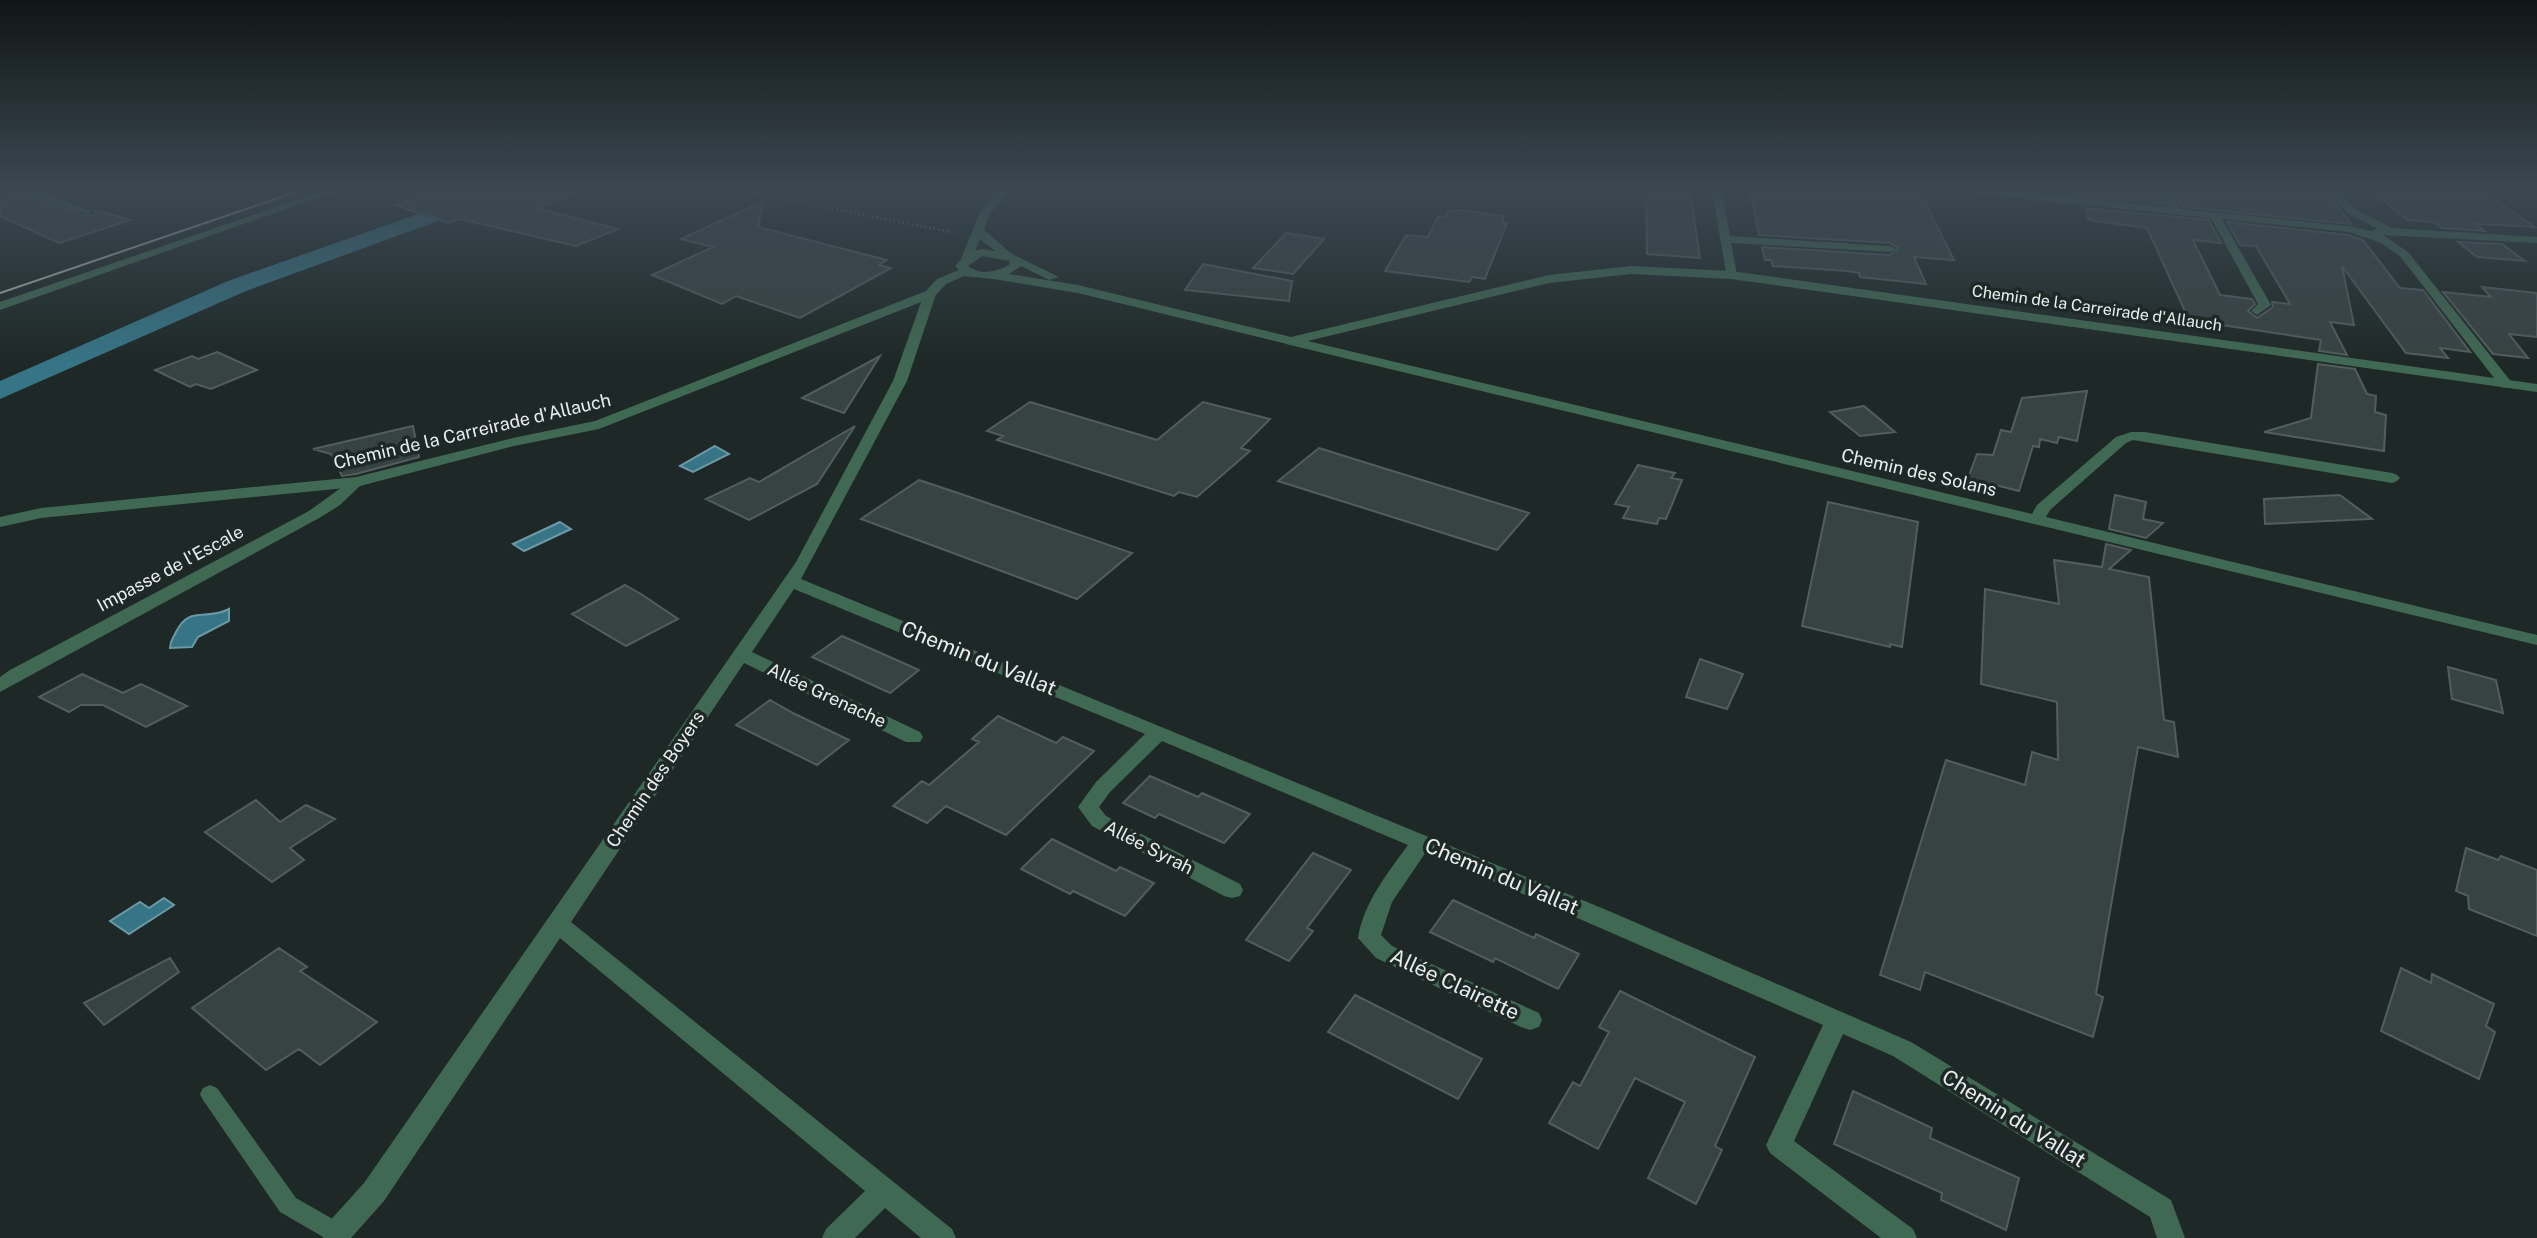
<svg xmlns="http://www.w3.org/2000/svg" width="2537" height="1238" viewBox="0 0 2537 1238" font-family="'Public Sans',sans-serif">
<rect width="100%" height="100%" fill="#1e2826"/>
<path fill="#367586" stroke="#6b99a5" stroke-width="2" d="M715 446 729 454 693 472 680 466Z
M560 522 571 529 524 551 513 544Z
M229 609V621L198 637 192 647 170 648C170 640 173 639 176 632 189 605 206 621 229 609Z
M164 898 174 905 129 934 110 921 140 902 149 908Z"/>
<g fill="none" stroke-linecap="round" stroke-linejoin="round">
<path fill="#367586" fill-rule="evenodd" d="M483 191H512L509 195 246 291 0 399V381L228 281Z"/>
</g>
<path fill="#374242" stroke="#525d5e" stroke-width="2" d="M439 191H575L576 193 536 208 618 229 576 246 460 219 449 223 395 205Z
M1649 191H1690L1700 258 1647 254 1646 199H1650Z
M1750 191H1839L1922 196 1954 260 1914 257 1926 284 1860 277 1859 273 1847 271 1773 266 1771 260H1765L1762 247 1890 255 1898 248 1890 243 1759 235Z
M2079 191H2157L2165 204 2081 196Z
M2173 191H2287L2328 193 2351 224 2183 207Z
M2373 191H2481L2535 227 2475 224 2485 231 2442 228 2433 222 2407 220Z
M25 192 85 216 94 215 95 210 131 220 59 243 0 216V200Z
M763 201 758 227 887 260 879 265 891 268 800 318 736 296 722 304 652 275 713 247 681 239Z
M2085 208 2209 220 2221 243 2193 240 2220 295 2252 299 2255 304 2248 311 2257 318 2273 307 2272 302 2290 304 2256 246 2240 245 2227 222 2348 235 2363 240 2400 288 2423 290 2470 352 2440 348 2448 358 2406 353 2342 266 2354 325 2330 322 2347 355 2319 351 2321 340 2189 320 2147 228 2089 220Z
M1462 210 1504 216 1502 222 1507 223 1485 279 1472 277 1469 282 1385 271 1406 235 1428 237 1438 216 1445 217 1448 211Z
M1286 233 1324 239 1293 274 1253 268Z
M2458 242 2502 244 2525 261 2477 257Z
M1203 264 1292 281 1289 301 1185 290Z
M2482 287 2537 293V337L2509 334 2528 358 2493 354 2443 292 2491 297Z
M217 352 257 370 211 389 196 384 190 387 155 370 192 356 198 359Z
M880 356 844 413 802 398 834 381Z
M2318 364 2355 369 2367 394 2376 396 2375 412 2386 415 2384 451 2264 432 2311 418Z
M2087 391 2077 441 2059 437 2057 443 2040 439 2039 447 2033 446 2019 491 1968 478 1977 454 1993 455 2001 430 2011 432 2022 398Z
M1030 402 1157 440 1203 402 1270 419 1241 448 1250 451 1197 497 1179 492 1174 496 997 440 1003 436 987 431Z
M1864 406 1870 411 1895 432 1860 436 1830 412Z
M413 426 419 457 356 474 342 476 331 454 313 449Z
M855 426 817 484 749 520 706 499 750 478 759 482Z
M1319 448 1370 464 1529 513 1497 550 1278 481Z
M1638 465 1675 473 1671 478 1682 480 1666 519 1659 518 1657 524 1623 518 1629 507 1615 504Z
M919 480 961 494 1132 553 1077 599 861 519Z
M2115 495 2146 502 2143 519 2163 523 2146 538 2109 529Z
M2340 495 2372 519 2265 524 2264 499Z
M1828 502 1918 522 1902 647 1890 644V647L1802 626Z
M2106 544 2131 550 2109 569 2149 577 2164 720 2174 722 2178 757 2138 747 2096 994 2103 997 2093 1037 1925 972 1920 990 1880 975 1946 760 2025 785 2032 752 2058 760 2057 702 1981 684 1985 589 2059 604 2054 560 2102 567Z
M625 585 641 594 678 619 626 646 572 614Z
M842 636 892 658 919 670 890 693 812 657Z
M1700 659 1743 674 1727 709 1686 697Z
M2448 667 2496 680 2503 713 2452 699Z
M82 674 123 693 141 684 187 706 146 727 103 705H81L69 712 39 697Z
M770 700 795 714 849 740 817 765 736 725Z
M998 716 1056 743 1063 737 1094 751 1006 835 946 806 927 823 893 806 922 781 929 785 979 742 972 739Z
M1150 776 1198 797 1202 793 1250 814 1224 843 1159 814 1155 818 1123 803Z
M256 800 280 822 306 805 335 819 290 848 304 860 272 882 205 832Z
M1052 839 1116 871 1120 867 1154 883 1125 916 1073 891 1070 894 1021 869Z
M2466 848 2498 860 2501 856 2537 870V936L2469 909 2468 896 2456 891Z
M1313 853 1351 870 1307 928 1313 931 1289 961 1246 940Z
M1453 900 1534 938 1536 934 1579 954 1558 989 1495 958 1493 962 1430 932Z
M279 948 307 967 300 971 377 1022 320 1065 299 1049 266 1070 192 1008Z
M170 958 179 972 104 1025 84 1003Z
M2401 968 2431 983 2432 974 2494 1004 2486 1026 2495 1032 2479 1079 2381 1031Z
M1620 991 1755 1057 1715 1146 1722 1150 1696 1204 1648 1178 1685 1102 1635 1078 1598 1149 1549 1123 1573 1082 1580 1086 1609 1032 1599 1027Z
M1355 995 1482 1059 1458 1099 1328 1032Z
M1853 1091 1932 1128 1930 1138 2019 1178 2006 1230 1941 1200 1942 1193 1834 1144Z"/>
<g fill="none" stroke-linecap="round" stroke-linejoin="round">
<path stroke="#8b9392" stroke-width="2.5" stroke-dasharray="1 3.5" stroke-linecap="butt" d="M744 191 956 233"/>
<path fill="#406953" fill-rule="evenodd" d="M27 191H38L93 212 86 214Z
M210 1085 217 1088 296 1198 345 1226 348 1233 346 1238H325L280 1212 203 1100 200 1094 203 1088Z"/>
<path fill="#406953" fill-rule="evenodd" d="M999 191H1010L990 213 984 230 1012 254 1002 256 980 239 971 261H963L961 259 980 212Z
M1712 191H1722L1730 236 1890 246 1896 249 1890 252 1731 243 1737 275 1727 278Z
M1972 191H2005L2170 207 2160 191H2170L2181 209 2349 226 2371 231 2378 229 2347 213 2329 191H2339L2355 209 2392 228 2537 237V243L2383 235 2408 252 2513 384 2506 388 2501 387 2400 256 2381 243 2349 232 2222 219 2271 305 2257 315 2251 311 2258 304 2211 218 1977 194Z
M930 290 936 294 907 381 801 579 1609 911 1911 1042 2171 1200 2185 1238H2157L2150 1217 1893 1056 1843 1034 1794 1141 1913 1229 1917 1238H1881L1770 1153 1766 1145 1823 1025 1426 852 1392 902 1381 935 1392 946 1539 1013 1542 1020 1539 1027 1530 1030 1521 1027 1376 958 1358 938C1364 902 1387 874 1408 845L1162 741 1110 792 1099 807 1106 816 1240 884 1243 890 1240 896 1232 898 1224 896 1092 826 1078 807 1096 782 1145 734 794 589 752 652 920 732 923 737 920 742H906L744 663 571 922 952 1229 956 1238H921L885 1208 855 1238H822L826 1229 865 1191 560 938 384 1201 351 1238H323L327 1224 364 1183 796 562 893 381 924 294Z
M1291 337 2032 514 2037 505 2116 437 2131 432H2145L2392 473 2397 475 2400 478 2397 481 2392 483 2133 440 2126 443 2050 510 2046 517 2537 635V645L1286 344 1285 341Z
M356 477 364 482 361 485 340 505 321 517 0 692V677L10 670 309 511Z"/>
<path fill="#406953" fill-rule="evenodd" d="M323 191H337L0 310V302Z
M981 249 1010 253 1059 277 1049 280 1021 266 1009 274 1078 285 1291 337 1549 275 1631 266 1731 271 2537 384V392L1731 279 1631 274 1549 283 1291 345 1078 293 993 279 964 276 946 284 934 297 599 429 514 446 356 487 41 518 0 527V517L41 508 356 477 513 438 595 421 926 291 937 279 959 270 955 266 966 254ZM982 256 1010 261 1009 265C995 272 981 276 968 266Z"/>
<path stroke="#b3bab9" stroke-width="2" d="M0 293 299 191"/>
</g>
<linearGradient id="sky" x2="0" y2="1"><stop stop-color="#101615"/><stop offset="0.52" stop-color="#3b4852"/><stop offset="1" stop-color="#3b4852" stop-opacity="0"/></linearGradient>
<rect width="2537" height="364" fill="url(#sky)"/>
<g text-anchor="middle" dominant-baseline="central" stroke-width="7" stroke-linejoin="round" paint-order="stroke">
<g font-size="16" fill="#e8eeed" stroke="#1e2826">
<text transform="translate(2097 308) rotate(8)">Chemin de la Carreirade d'Allauch</text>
</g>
<g font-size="18" fill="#e8eeed" stroke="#1e2826">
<text transform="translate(472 431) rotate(-13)">Chemin de la Carreirade d'Allauch</text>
<text transform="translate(1919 472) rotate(13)">Chemin des Solans</text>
<text transform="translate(170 568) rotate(-28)">Impasse de l'Escale</text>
<text transform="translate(827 695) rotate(25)">Allée Grenache</text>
<text transform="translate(655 779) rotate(-56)">Chemin des Boyers</text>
<text transform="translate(1149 847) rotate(27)">Allée Syrah</text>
</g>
<g font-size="21" fill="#e8eeed" stroke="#1e2826">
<text transform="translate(979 658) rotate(22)">Chemin du Vallat</text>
<text transform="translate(1502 876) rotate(23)">Chemin du Vallat</text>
<text transform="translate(1455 984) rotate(25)">Allée Clairette</text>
<text transform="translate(2014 1118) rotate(32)">Chemin du Vallat</text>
</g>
</g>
</svg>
